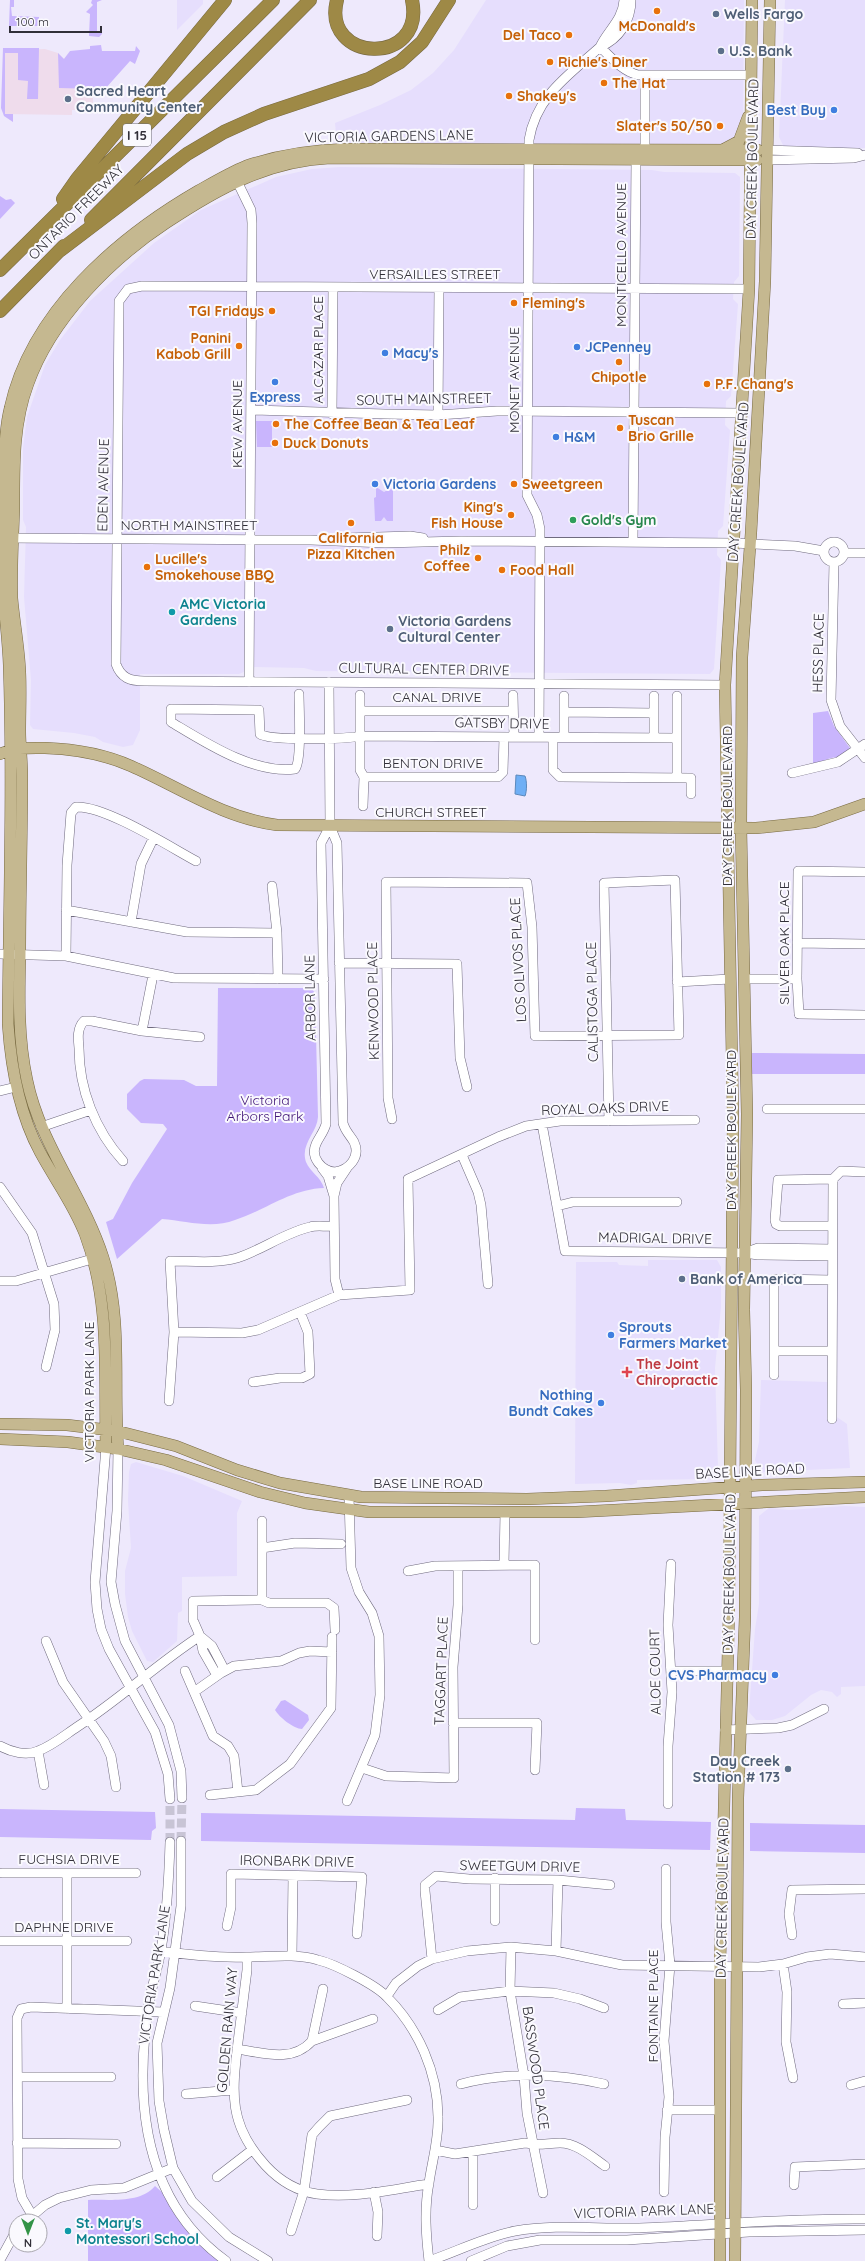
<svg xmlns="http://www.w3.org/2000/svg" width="865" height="2261" viewBox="0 0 865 2261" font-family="Quicksand,sans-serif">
<rect width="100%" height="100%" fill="#eee9fc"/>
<path fill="#e6defd" d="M177 0H203V4L177 30Z
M486 0H744L743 121 739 135 725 145 337 144 335 123 380 105 411 90 433 73 454 50Z
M785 0H865V148L784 147 779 137Z
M340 167 652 170 664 172 735 173 740 177 739 276 734 282 733 299 738 304 731 396 726 401 725 425 730 430 723 526 718 531 717 555 721 560 714 669 710 674 316 671 304 668 255 667 239 674H140V730L133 745 123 747 103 742 95 737 74 733 33 729 30 725 31 680 24 597 26 527 23 520V448L27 417 45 365 60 340 90 301 154 243 201 210 276 177 312 169Z
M648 1260H717L721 1267V1307L715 1368 718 1469 716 1475 707 1479 637 1480V1483L631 1485 620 1483 575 1484 576 1262H617L619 1265 648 1266Z
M761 1380 827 1382 835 1386 834 1415 847 1424 850 1468 763 1472 759 1468 755 1460 759 1442Z
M136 1462 183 1476 242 1501 237 1513V1576L182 1577V1611L178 1613 177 1641 153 1662 147 1661 132 1631 128 1617 125 1594V1571L131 1548 128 1501 129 1472 131 1464Z
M844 1506 865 1507V1686L841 1687V1694L837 1697 832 1692 821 1690 811 1695 785 1716 772 1720H756L749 1712 755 1629 759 1604V1516L769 1508 789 1510Z"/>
<path fill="#efdcec" d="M45 49 58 53 64 59 68 54 96 89V92H93V110H72V115L5 114V52L17 50Z"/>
<path fill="#c9b5fd" d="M10 0H14V7H11L12 16 39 17V26H9Z
M92 0H102L97 2V32H102V34L99 37 89 36 90 14 86 12 93 5 91 3Z
M101 45 102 51H135L136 46 140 51 135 64 130 61 105 89 107 91H96V89L59 88 58 53 64 59 70 51 90 49V46Z
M3 48H39L38 99H27L28 81 18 80V53H5V114H13V122L4 116 1 108Z
M0 196 6 200 11 199 15 203 0 219Z
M256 421H272V447H257Z
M376 487 384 492 393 487V521H387L384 517 381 521H375L374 498 376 497Z
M828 711 834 726 852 751 838 758C829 755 821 764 813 766V713Z
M218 988H304L312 989 315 993 318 1117C317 1133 300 1144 306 1162 310 1172 321 1177 324 1188 291 1189 266 1210 235 1220 212 1229 186 1221 162 1219L117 1259 106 1222 113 1219 132 1183 167 1129 163 1124 141 1123 127 1109V1094L140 1081 144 1079 184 1080 196 1086H217Z
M752 1053 865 1054V1074H752Z
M285 1700 308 1715 309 1720 302 1729C294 1729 279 1717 275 1710L281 1701Z
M576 1808 625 1809 626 1820 711 1822 710 1850 201 1841V1813L575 1820Z
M0 1809 155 1812 156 1828 152 1831 151 1840 0 1837Z
M750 1823 865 1825V1853L750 1851Z
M155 2186 163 2193 190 2233 220 2261H88V2200C109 2199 140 2204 155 2186Z"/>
<path fill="#6faff5" stroke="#5c89bc" d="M516 775 525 776C527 781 527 791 525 796L515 794Z"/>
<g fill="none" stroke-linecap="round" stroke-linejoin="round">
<path stroke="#c8c4d5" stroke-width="9" stroke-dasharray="9 4.5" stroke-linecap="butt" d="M181 1841 182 1798
M170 1842V1799"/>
<g stroke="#706b7f" stroke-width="10">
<path id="minor" d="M600 47C612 58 622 71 638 75H751
M600 47C608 30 623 20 624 0
M645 76V150
M766 150 858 153
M766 160 854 158 865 155
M235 177 251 210 252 223 249 682
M252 410 385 414 438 415 497 411 740 413
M332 414 333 287
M438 415 439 288
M6 538 311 540 385 543 461 541 733 543 795 546 824 551
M346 538 410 536 423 538
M824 552a10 10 0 1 1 20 0a10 10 0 1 1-20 0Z
M633 542 636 160
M845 553H865
M834 562 831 700 840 726 865 758
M329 682 330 826
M725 685 144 681C130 681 121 678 116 664L119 301 128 289 142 286 749 289
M299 694C299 707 302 761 295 769 253 774 206 743 171 722V709L259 710 260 734C268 741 347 739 360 736L676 738
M360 695V770L364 777 363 806
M513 695 514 737
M564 696V737
M654 696V738
M360 711H513
M564 712 654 713
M539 737 540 529 537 515 527 495 529 140C536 96 569 75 600 47 619 39 631 21 631 0
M553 738V770L560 777 691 778V794
M792 773 838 762 865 744
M364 777H498L503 772 504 737
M677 778V696
M330 826 337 843 343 1123C345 1131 350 1135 354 1142 361 1157 349 1170 335 1172 322 1171 310 1158 316 1144 319 1137 324 1132 326 1124L321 843Z
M865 872 798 871 797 979 799 1014 865 1015
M272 886 277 933 278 979
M66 910 187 932 277 933
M131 922 141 864 153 839
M797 943 865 944
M0 954 66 956 174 978 324 979
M66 956 67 865 71 813 76 807C104 805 170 847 196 861
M339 963 457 964 460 1058 467 1087
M744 979H797
M677 982 730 979
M142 1031 153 975
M0 1091 16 1087
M767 1109H865
M392 1119 388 1098 386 882 527 883 532 927 535 1036 679 1035 675 880 604 883 609 1121
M542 1124 565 1251 745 1253 758 1255 832 1256
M41 1127 91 1110
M462 1155 478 1192 481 1205 488 1284
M123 1161C95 1130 79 1089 79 1048 78 1038 77 1028 84 1021H92L142 1031 200 1037
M322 1168 328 1176 334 1196 337 1183 347 1168
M0 1187 32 1233 54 1304 55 1330 46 1367
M334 1196 335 1279 339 1295
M557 1206 573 1202H677
M832 1226H780L776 1224 775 1220 778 1180 833 1179
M747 1252 758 1248 832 1249
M0 1281H16L99 1257
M174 1332 242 1333 258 1330 339 1295 410 1290 408 1179 498 1137 526 1126 560 1121 695 1120
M832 1351H774V1279L832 1280
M774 1375V1351
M253 1382 280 1378H302L310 1374 308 1332 300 1312
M169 1401 174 1332 170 1261C192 1261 215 1264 237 1258 262 1250 284 1233 310 1227 317 1225 326 1227 334 1226
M832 1419 833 1179 841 1171 865 1172
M106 1447 95 1582 97 1609 101 1629 109 1649 155 1732 168 1774 170 1799
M118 1449 117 1511 111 1582 115 1604 125 1641 169 1725 181 1771 182 1798
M262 1548 295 1543 341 1544
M504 1564 505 1513
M408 1571 435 1566 535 1565V1640
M262 1600V1521
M200 1636 212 1646 223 1667 221 1673
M46 1641 63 1682 104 1741 111 1756 116 1787
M185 1671 213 1736 228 1746 234 1756 238 1792
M671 1671H727
M221 1673 215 1672 203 1651 200 1636 193 1620V1601L262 1600 269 1603H327L334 1608 335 1630
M194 1692 221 1673 234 1666 281 1661 299 1653 310 1651 332 1652
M453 1723H537L535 1770
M725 1730 778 1728 792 1725 824 1709
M0 1746C11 1752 26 1756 38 1751 52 1746 65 1735 77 1727 120 1699 157 1664 200 1636
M38 1751 44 1785
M362 1768 386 1776 454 1778 453 1667 458 1605V1566
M210 1795 256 1790 290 1764 331 1708 332 1637
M347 1801 375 1735 380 1695 379 1636 372 1613 359 1592 351 1568 349 1496
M668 1804V1746L672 1692 668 1625 671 1564
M181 1841V1906L170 1988 157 2043 159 2101 164 2130 173 2168 192 2201 229 2237 268 2261
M170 1842C169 1878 167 1914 161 1950 158 1968 152 1985 149 2003 134 2098 142 2200 226 2261
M2 1873H136
M67 1873V2009
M495 1921V1878
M227 1926 231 1907V1874L362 1877 357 1934
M792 1935 789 1914 792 1890 865 1889
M1 1941H127
M511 1947 510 1991 524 2076 527 2113 543 2193
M161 1951C189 1955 217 1958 246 1957 269 1957 295 1953 318 1960 335 1964 376 1985 387 1997 418 2028 438 2072 438 2117 439 2139 432 2161 429 2183 424 2209 426 2235 429 2261 458 2251 485 2237 515 2231 555 2224 598 2229 639 2228 714 2225 789 2218 865 2219
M556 1951 558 1880
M292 1956 293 1876
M247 1957V1970C244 1994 241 2018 238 2042 232 2093 228 2125 266 2166 280 2181 296 2191 317 2194 354 2199 393 2189 429 2184
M432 1959 425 1891V1885L436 1876 469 1879 558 1880 610 1885
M783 1964 787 1992 786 2042 793 2078
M387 1996 396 1983 418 1966 432 1959 467 1951 511 1947 556 1951 622 1965 759 1967 783 1964 807 1957 830 1954 865 1957
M843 2004 865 2003
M195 2006 242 2013
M438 2010 460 1997 510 1991 554 1993 580 1999 604 2008
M312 2041 323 1989
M237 2049C264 2053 292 2063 312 2041L373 2019
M18 2077H111
M461 2084C506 2072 558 2073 604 2084
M851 2085 865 2081
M186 2094 233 2090
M667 2110H719
M17 2143 116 2144
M435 2150 455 2154 525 2143C537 2146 548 2143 560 2143 577 2143 592 2157 605 2166
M473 2152V2205
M217 2177 252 2150
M794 2185 795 2167 865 2164
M374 2192 378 2212 377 2236
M664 2192 665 2137 669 2097 664 2041 670 1965 666 1922V1869
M32 2215 22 2198 18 2179 17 2018 21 2009 31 2007 163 2012
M26 2221 45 2205 59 2198 91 2190 124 2188 173 2168
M291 2231 304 2191 312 2135 319 2127 330 2116 407 2100
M0 2260 16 2231
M471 2261 507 2246 540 2240H627L749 2232 865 2230"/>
</g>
<g stroke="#786a41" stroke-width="12">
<path id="major" d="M724 149 739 141 748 117
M0 754C14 747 29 748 45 748 74 749 104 754 131 766 179 787 223 818 277 825L756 828 814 822 865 804
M0 1424 67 1425 117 1431 176 1446 237 1470 280 1483 361 1497 527 1499 606 1496 762 1485 865 1482
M0 1439 68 1442 118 1449 166 1460 260 1492 305 1503 369 1512H576L865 1497
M106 1447C104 1374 111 1303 85 1234 74 1205 55 1180 40 1152 19 1113 11 1068 8 1024 9 904 13 784 9 665 8 638 4 611 3 584 2 550 4 516 4 483 5 458 4 432 10 408 31 312 117 238 198 191 214 182 229 173 246 166 279 155 311 150 346 149L758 150
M118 1449C113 1384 123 1319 103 1257 83 1195 40 1144 27 1080 18 1038 19 997 20 954 20 895 22 835 22 776 22 761 20 746 20 731 20 711 21 691 20 672 19 647 14 622 12 598 11 568 13 538 14 508 14 466 13 424 28 384 51 319 110 260 166 223 217 189 267 161 330 158L757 160
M720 2261V1966L729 1610 733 1116 725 685 749 289 752 0
M735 2261 738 1798 745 1617 746 1390 744 1310 747 1114 741 828 742 657 751 533 765 281 770 0"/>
</g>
<g stroke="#786a41" stroke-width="14">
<path id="highway" d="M337 0C321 63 426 67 412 0
M63 199 77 179 225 0
M91 220 310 0
M58 252 187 154 224 132 264 114 369 79 400 62 422 42 449 0
M0 270 273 0
M0 311 64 246"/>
</g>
<use href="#minor" stroke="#fff" stroke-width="9"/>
<use href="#major" stroke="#c5b890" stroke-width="11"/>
<use href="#highway" stroke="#9e8946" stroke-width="13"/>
</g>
<g fill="#e8710a" stroke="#faf9fe" stroke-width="1.5">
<circle cx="657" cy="11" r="4"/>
<circle cx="569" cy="35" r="4"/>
<circle cx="550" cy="62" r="4"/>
<circle cx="604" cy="83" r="4"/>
<circle cx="509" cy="96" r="4"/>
<circle cx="720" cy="126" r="4"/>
<circle cx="514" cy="303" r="4"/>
<circle cx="272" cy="311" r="4"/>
<circle cx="239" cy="346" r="4"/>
<circle cx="619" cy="362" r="4"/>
<circle cx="707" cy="384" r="4"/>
<circle cx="276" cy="424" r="4"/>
<circle cx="620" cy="428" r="4"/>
<circle cx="275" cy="443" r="4"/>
<circle cx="514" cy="484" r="4"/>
<circle cx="511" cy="515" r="4"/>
<circle cx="351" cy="523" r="4"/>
<circle cx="478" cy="558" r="4"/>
<circle cx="147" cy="567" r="4"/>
<circle cx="502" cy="570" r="4"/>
</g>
<g fill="#5c6f8a" stroke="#faf9fe" stroke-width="1.5">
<circle cx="716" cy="14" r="4"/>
<circle cx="721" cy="51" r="4"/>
<circle cx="68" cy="99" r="4"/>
<circle cx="390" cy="629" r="4"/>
<circle cx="682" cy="1279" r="4"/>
<circle cx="788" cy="1769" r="4"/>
</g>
<g fill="#3f7fe0" stroke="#faf9fe" stroke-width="1.5">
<circle cx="834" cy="110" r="4"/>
<circle cx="577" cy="347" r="4"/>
<circle cx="385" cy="353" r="4"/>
<circle cx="275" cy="382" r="4"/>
<circle cx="556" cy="437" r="4"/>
<circle cx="375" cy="484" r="4"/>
<circle cx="611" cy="1335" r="4"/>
<circle cx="601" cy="1403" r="4"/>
<circle cx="775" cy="1675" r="4"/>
</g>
<circle fill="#2e9e5b" stroke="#faf9fe" stroke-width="1.5" cx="573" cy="520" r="4"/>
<g fill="#0f9aa8" stroke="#faf9fe" stroke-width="1.5">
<circle cx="172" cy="612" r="4"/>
<circle cx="68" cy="2231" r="4"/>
</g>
<path fill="#e0444e" stroke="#faf9fe" stroke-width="1.5" d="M625 1366h4v4h4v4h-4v4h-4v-4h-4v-4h4z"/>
<g text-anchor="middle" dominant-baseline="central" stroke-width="4" stroke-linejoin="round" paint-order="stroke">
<rect fill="#faf9fe" stroke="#6d6c73" stroke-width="1" x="123" y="124" width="28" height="22" rx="3"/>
<g font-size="13" font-weight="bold" fill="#312f38">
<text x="137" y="135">I 15</text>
</g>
<g font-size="14" font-weight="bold" fill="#4e5e75" stroke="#faf9fe" text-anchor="start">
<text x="724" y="14">Wells Fargo</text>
<text x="729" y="51">U.S. Bank</text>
<text x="76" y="91">Sacred Heart<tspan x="76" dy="16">Community Center</tspan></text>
<text x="398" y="621">Victoria Gardens<tspan x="398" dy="16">Cultural Center</tspan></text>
<text x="690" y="1279">Bank of America</text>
<text x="780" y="1761" text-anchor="end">Day Creek<tspan x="780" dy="16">Station # 173</tspan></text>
</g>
<g font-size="14" font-weight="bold" fill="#c56008" stroke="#faf9fe" text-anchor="start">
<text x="657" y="26" text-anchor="middle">McDonald's</text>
<text x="561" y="35" text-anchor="end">Del Taco</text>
<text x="558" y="62">Richie's Diner</text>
<text x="612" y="83">The Hat</text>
<text x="517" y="96">Shakey's</text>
<text x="712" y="126" text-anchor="end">Slater's 50/50</text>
<text x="522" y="303">Fleming's</text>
<text x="264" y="311" text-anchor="end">TGI Fridays</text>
<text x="231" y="338" text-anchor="end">Panini<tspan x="231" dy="16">Kabob Grill</tspan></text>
<text x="619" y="377" text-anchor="middle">Chipotle</text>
<text x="715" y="384">P.F. Chang's</text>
<text x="628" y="420">Tuscan<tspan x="628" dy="16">Brio Grille</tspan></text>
<text x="284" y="424">The Coffee Bean &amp; Tea Leaf</text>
<text x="283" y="443">Duck Donuts</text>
<text x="522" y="484">Sweetgreen</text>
<text x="503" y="507" text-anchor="end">King's<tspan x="503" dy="16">Fish House</tspan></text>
<text x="351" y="538" text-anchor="middle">California<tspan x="351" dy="16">Pizza Kitchen</tspan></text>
<text x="470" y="550" text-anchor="end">Philz<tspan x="470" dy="16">Coffee</tspan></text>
<text x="155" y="559">Lucille's<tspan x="155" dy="16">Smokehouse BBQ</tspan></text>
<text x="510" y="570">Food Hall</text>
</g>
<g font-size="14" font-weight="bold" fill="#366cbe" stroke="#faf9fe" text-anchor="start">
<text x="826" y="110" text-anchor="end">Best Buy</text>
<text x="585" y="347">JCPenney</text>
<text x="393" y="353">Macy's</text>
<text x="275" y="397" text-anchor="middle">Express</text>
<text x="564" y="437">H&amp;M</text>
<text x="383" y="484">Victoria Gardens</text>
<text x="619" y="1327">Sprouts<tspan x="619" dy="16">Farmers Market</tspan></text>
<text x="593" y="1395" text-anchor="end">Nothing<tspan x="593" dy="16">Bundt Cakes</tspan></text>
<text x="767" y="1675" text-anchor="end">CVS Pharmacy</text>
</g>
<g font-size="14" fill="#312f38" stroke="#faf9fe">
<text transform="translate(389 136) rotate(-1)">VICTORIA GARDENS LANE</text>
<text transform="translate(752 159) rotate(-89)">DAY CREEK BOULEVARD</text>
<text transform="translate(76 212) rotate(-45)">ONTARIO FREEWAY</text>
<text transform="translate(621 255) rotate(-90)">MONTICELLO AVENUE</text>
<text x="435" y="274">VERSAILLES STREET</text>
<text transform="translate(318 350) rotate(-90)">ALCAZAR PLACE</text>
<text transform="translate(514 380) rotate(-90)">MONET AVENUE</text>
<text transform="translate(424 399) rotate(-1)">SOUTH MAINSTREET</text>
<text transform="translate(237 424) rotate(-90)">KEW AVENUE</text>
<text transform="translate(738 482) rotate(-86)">DAY CREEK BOULEVARD</text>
<text transform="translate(103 485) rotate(-89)">EDEN AVENUE</text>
<text x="189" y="525">NORTH MAINSTREET</text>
<text transform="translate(818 653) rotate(-89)">HESS PLACE</text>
<text transform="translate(424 669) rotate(1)">CULTURAL CENTER DRIVE</text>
<text x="437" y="697">CANAL DRIVE</text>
<text transform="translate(502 723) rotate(1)">GATSBY DRIVE</text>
<text x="433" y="763">BENTON DRIVE</text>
<text transform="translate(727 806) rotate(-90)">DAY CREEK BOULEVARD</text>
<text x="431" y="812">CHURCH STREET</text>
<text transform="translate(784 943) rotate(-90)">SILVER OAK PLACE</text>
<text transform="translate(518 960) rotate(-93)">LOS OLIVOS PLACE</text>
<text transform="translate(310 998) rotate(-91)">ARBOR LANE</text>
<text transform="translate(373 1001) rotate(-91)">KENWOOD PLACE</text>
<text transform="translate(592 1002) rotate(-91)">CALISTOGA PLACE</text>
<text transform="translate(605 1108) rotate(-2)">ROYAL OAKS DRIVE</text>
<text transform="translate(731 1130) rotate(-90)">DAY CREEK BOULEVARD</text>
<text transform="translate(655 1238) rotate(1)">MADRIGAL DRIVE</text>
<text transform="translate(89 1392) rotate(-90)">VICTORIA PARK LANE</text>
<text transform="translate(750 1471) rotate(-3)">BASE LINE ROAD</text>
<text x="428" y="1483">BASE LINE ROAD</text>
<text transform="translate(729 1574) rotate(-89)">DAY CREEK BOULEVARD</text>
<text transform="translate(441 1671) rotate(-88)">TAGGART PLACE</text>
<text transform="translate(655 1672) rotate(-91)">ALOE COURT</text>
<text x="69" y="1859">FUCHSIA DRIVE</text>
<text transform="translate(297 1861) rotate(1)">IRONBARK DRIVE</text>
<text transform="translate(520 1866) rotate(1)">SWEETGUM DRIVE</text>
<text transform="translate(722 1898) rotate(-89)">DAY CREEK BOULEVARD</text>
<text x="64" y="1927">DAPHNE DRIVE</text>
<text transform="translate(154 1975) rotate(-81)">VICTORIA PARK LANE</text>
<text transform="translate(653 2006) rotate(-90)">FONTAINE PLACE</text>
<text transform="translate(227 2030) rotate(-85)">GOLDEN RAIN WAY</text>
<text transform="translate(536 2068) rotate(82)">BASSWOOD PLACE</text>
<text transform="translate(644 2211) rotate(-2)">VICTORIA PARK LANE</text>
</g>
<g font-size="14" font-weight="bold" fill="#27864d" stroke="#faf9fe" text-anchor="start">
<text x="581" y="520">Gold's Gym</text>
</g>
<g font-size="14" font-weight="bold" fill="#0d838f" stroke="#faf9fe" text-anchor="start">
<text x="180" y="604">AMC Victoria<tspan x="180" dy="16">Gardens</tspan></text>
<text x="76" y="2223">St. Mary's<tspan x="76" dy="16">Montessori School</tspan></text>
</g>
<g font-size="14" fill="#411577" stroke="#faf9fe">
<text x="265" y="1100">Victoria<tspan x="265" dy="16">Arbors Park</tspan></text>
</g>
<g font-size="14" font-weight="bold" fill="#be3a42" stroke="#faf9fe" text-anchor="start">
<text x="636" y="1364">The Joint<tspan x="636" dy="16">Chiropractic</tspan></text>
</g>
</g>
<g transform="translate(28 2233) rotate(180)"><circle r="19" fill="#faf9fe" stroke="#aaa8af"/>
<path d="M0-3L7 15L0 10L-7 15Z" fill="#339347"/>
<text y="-6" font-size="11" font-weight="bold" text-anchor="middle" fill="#312f38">N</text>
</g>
<path d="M10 26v6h91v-6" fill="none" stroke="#312f38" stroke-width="2"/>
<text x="16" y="26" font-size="12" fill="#312f38" stroke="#faf9fe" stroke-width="3" paint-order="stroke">100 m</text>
</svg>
